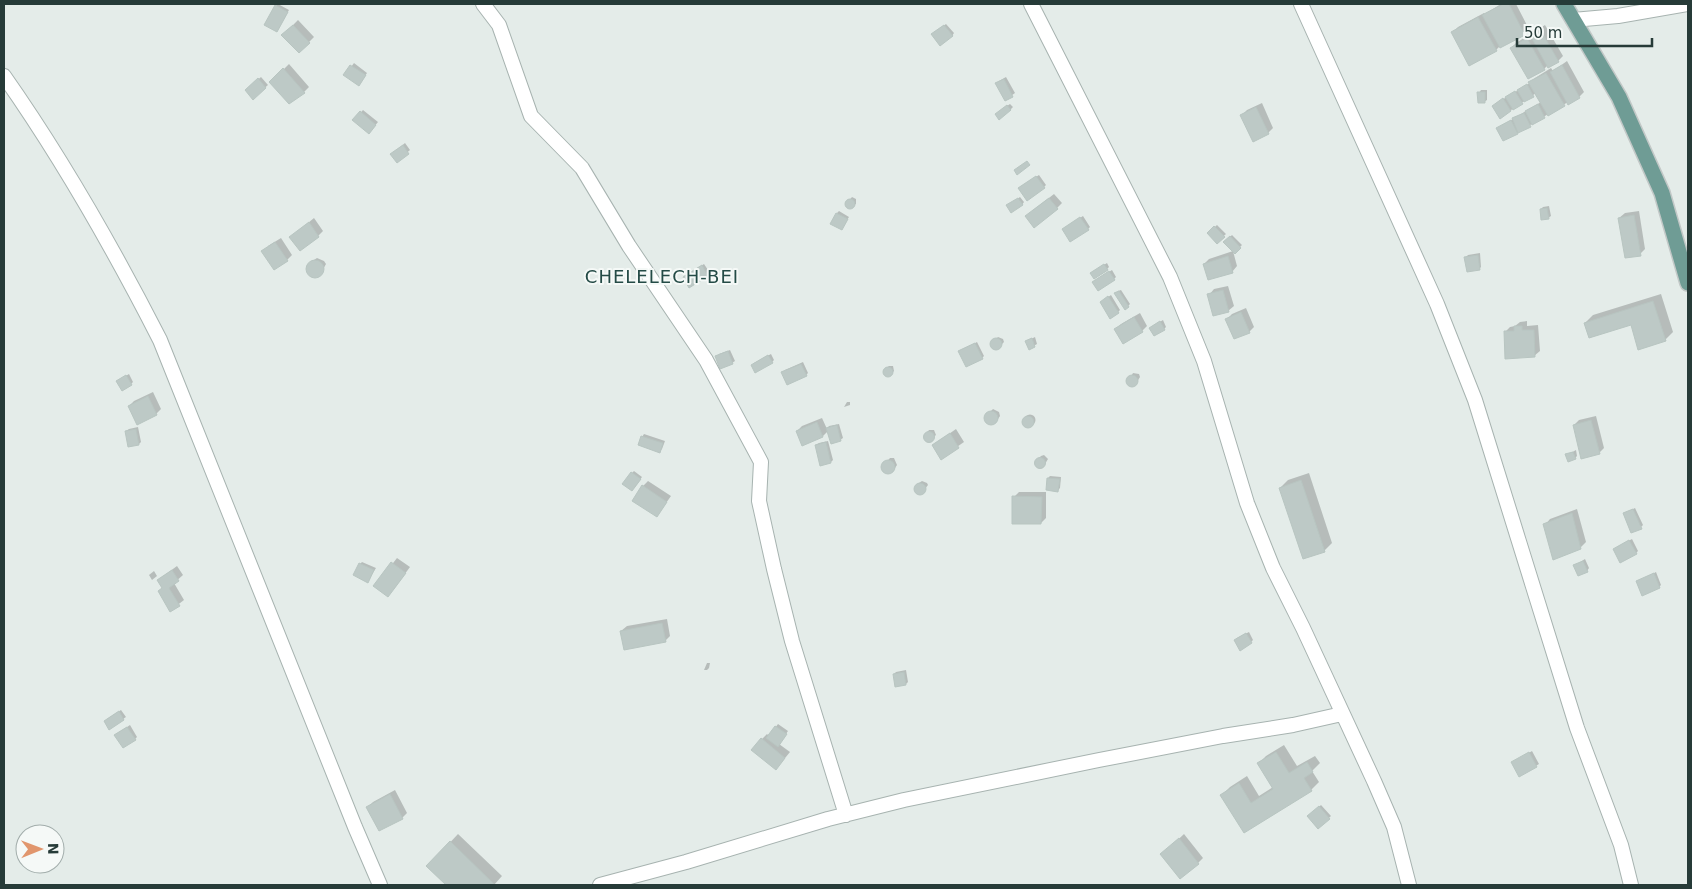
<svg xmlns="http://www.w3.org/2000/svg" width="1692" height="889" viewBox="0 0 1692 889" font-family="'DejaVu Sans',sans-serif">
<rect width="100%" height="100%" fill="#e4ece9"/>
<path fill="#0003" d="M278 4 289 10 277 31 276 6Z
M1501 4H1516L1529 29 1524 34 1500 46 1496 50 1453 32 1458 27 1484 13 1485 14Z
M298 20 314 37 299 52 283 35Z
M946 24 954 33 952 36 935 32Z
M1545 25 1563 56 1558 61 1549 66 1548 65 1544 69 1511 48 1516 43Z
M1567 61 1584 92 1579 97 1568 102 1517 133 1498 128 1541 102 1536 93 1501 117 1495 104 1530 83 1535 78 1551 68 1553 71Z
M354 63 367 73 361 82 345 75Z
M289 64 309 87 304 92 271 82Z
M261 77 268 85 253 98 246 90Z
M1006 77 1015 93 1005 100 999 81Z
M1481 90H1487V100L1484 102 1479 93Z
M1262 103 1273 128 1268 133 1242 115 1247 110Z
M1010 104 1013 107 1010 110 998 112Z
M363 110 378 122 369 133 354 120Z
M405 143 410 150 397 161 394 152Z
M1039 175 1046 185 1044 187 1022 186Z
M1054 194 1062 203 1057 208 1032 211Z
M852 197 856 199V204L849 207 846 204Z
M1020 197 1024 202 1022 205 1010 204Z
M1549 206 1551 216 1548 218 1541 209 1543 207Z
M839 211 849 217 842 228 837 213Z
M1639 211 1645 249 1640 254 1619 218 1625 213Z
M1083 216 1090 227 1088 229 1066 227Z
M314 218 323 231 318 236 291 237Z
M1217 225 1226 234 1217 242 1208 233Z
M1232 235 1242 245 1235 252 1225 242Z
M281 238 292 255 287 260 268 246Z
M1233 251 1237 266 1232 272 1204 264 1209 259Z
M1480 253 1481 267 1479 269 1466 257 1468 255Z
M317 258 324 261 326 264 320 275 313 276 308 270 311 262Z
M1107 263 1109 267 1107 269 1094 271Z
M704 264 710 273 689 286 686 275Z
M1112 270 1116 277 1114 279 1096 280Z
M1228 286 1234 306 1228 311 1209 295 1214 289Z
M1121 290 1130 304 1128 306 1118 291Z
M1661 294 1673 332 1665 340 1632 323H1585L1593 315Z
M1111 295 1120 310 1118 312 1104 300Z
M1246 308 1254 327 1249 332 1227 319 1232 314Z
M1140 313 1147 326 1142 331 1116 329 1121 324Z
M1163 320 1166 327 1164 329 1153 326Z
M1527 321V326L1538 325 1540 351 1534 356 1505 332 1510 327 1515 326 1520 322Z
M998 337 1003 339 1004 342 997 349H994L991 344Z
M1035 337 1037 344 1030 348 1027 341Z
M977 342 984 356 982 358 960 351Z
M730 350 735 361 732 363 719 354Z
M771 354 774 360 772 362 754 363Z
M803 362 808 373 806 375 785 370Z
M889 366H893L894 371 890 375H885L884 370Z
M1133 373 1139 374 1140 377 1135 385 1129 384 1128 382Z
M129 374 133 382 131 384 117 381Z
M153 392 161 409 156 414 129 406 134 401Z
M847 402H850V405L844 407Z
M993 409 999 412 1000 416 996 422 989 423 985 417Z
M1024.5 420a5.5 5.5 0 1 1 11 0a5.5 5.5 0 1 1-11 0Z
M1596 416 1604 448 1599 453 1574 425 1579 420Z
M822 418 827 429 829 426 839 424 843 438 840 440 828 431 823 436 803 444 797 431 802 426Z
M138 427 141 442 139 444 129 446 126 431 129 429Z
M956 429 964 442 941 458 933 445Z
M929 430H934L936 435 929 441 927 440 925 435Z
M644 434 665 441 662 449 660 451 642 437Z
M828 441 833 460 831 462 816 445 819 443Z
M1576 450 1577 456 1575 458 1567 455Z
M1044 455 1048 459 1045 464 1043 467 1037 466 1036 461 1041 456Z
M890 458H894L897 465 893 471 885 472 883 466Z
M634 471 642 477 634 488 632 473Z
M1309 473 1332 543 1324 551 1280 488 1288 480Z
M1050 476 1061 477 1060 488 1058 490 1048 478Z
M648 481 671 496 657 516 643 486Z
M922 481 927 483 928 485 921 494H918L916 492V485Z
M1019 492H1046V518L1041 523 1014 497Z
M1635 508 1643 525 1641 527 1627 512Z
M1577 509 1586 542 1580 548 1545 525 1550 519Z
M1632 539 1638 551 1636 553 1617 547Z
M397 558 410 567 393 590 375 586Z
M1585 559 1589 568 1587 571 1574 566Z
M362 562 376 568 368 581 360 564Z
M177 566 183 575 174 583 184 600 171 610 163 588 158 580Z
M154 571 157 576 152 580 149 575Z
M1656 572 1661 585 1659 587 1637 582Z
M667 619 670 636 665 641 621 631 627 626Z
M1249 632 1253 640 1251 642 1237 638Z
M707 663H710L709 668 707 670H704Z
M906 670 908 682 906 684 894 674 896 672Z
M121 710 126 717 123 719H107Z
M778 724 788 731 779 744 790 752 781 763 762 739 767 734 769 736Z
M130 725 137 737 135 739 118 733Z
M1284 745 1297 766 1315 756 1320 763 1312 771 1319 782 1311 790 1244 831 1222 795 1230 787 1247 776 1259 796 1273 787 1259 763 1266 756Z
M1532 751 1539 764 1520 775 1513 762Z
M395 790 407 813 402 818 368 807 373 802Z
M1321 805 1331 816 1319 827 1309 816Z
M458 834 502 876 494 885H448L428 866Z
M1184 834 1203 858 1198 863 1167 850Z"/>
<path fill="#bdc9c6" stroke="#b8c5c1" d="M1503 4H1509L1525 35 1500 48 1482 15Z
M275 5 288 12 277 32 264 25Z
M1478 17 1497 51 1469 66 1451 32Z
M293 25 310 43 299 53 281 35Z
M944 25 953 36 940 46 931 34Z
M1540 29 1559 62 1548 68 1530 35Z
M1527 38 1545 70 1528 79 1510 48Z
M350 65 366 75 359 86 343 75Z
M1562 65 1580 98 1568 105 1550 72Z
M283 68 305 93 289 104 269 82Z
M1546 73 1565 106 1548 116 1528 82Z
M258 78 266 88 253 100 245 90Z
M1004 79 1013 97 1005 101 995 83Z
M1527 84 1534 97 1524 102 1517 90Z
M1515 91 1523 104 1513 110 1505 97Z
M1477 92H1485V103H1478Z
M1503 98 1511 111 1500 119 1492 106Z
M1538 104 1545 118 1532 125 1525 111Z
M1007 105 1011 110 999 120 995 114Z
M1256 107 1269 134 1253 142 1240 115Z
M360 111 376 125 369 134 352 120Z
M1524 113 1531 127 1518 133 1512 118Z
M1511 120 1518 134 1503 141 1496 128Z
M403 145 409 154 397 163 390 154Z
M1027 161 1030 165 1017 175 1014 170Z
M1036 176 1045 188 1027 201 1018 188Z
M1018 198 1023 205 1011 213 1006 205Z
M1049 198 1058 209 1034 228 1025 216Z
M845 204a5 5 0 1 1 10 0a5 5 0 1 1-10 0Z
M1547 208 1549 219 1541 220 1540 209Z
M836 213 848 219 842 230 830 224Z
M1634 215 1641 256 1625 258 1618 218Z
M1080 217 1089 230 1070 242 1062 229Z
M309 222 319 237 300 251 289 237Z
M1214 226 1225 237 1217 244 1207 233Z
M1230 236 1241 248 1235 254 1223 242Z
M275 242 288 261 274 270 261 251Z
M1478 255 1480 270 1467 272 1464 257Z
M1228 256 1233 273 1208 280 1203 264Z
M306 269a9 9 0 1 1 18 0a9 9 0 1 1-18 0Z
M1104 264 1108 270 1094 279 1090 273Z
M702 265 708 276 689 288 683 277Z
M1109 271 1115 280 1098 291 1092 282Z
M1223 290 1229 312 1213 316 1207 294Z
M1119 291 1129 307 1125 310 1114 293Z
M1108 296 1119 313 1110 319 1100 302Z
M1653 301 1666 341 1638 350 1631 325 1589 338 1584 323Z
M1241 312 1250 333 1234 339 1225 319Z
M1134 317 1143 332 1123 344 1114 329Z
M1160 321 1165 330 1154 336 1149 328Z
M1514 326H1522V330H1534L1535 357 1505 359 1504 331H1514Z
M990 344a6 6 0 1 1 12 0a6 6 0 1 1-12 0Z
M1032 338 1035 347 1029 350 1025 341Z
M975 343 983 359 966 367 958 351Z
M728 351 733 364 720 369 715 356Z
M768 355 773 363 755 373 751 365Z
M801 364 807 376 787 385 781 372Z
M883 372a5 5 0 1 1 10 0a5 5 0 1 1-10 0Z
M1126 381a6 6 0 1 1 12 0a6 6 0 1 1-12 0Z
M126 375 132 385 122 391 116 381Z
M148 396 157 415 137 425 128 406Z
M984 418a7 7 0 1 1 14 0a7 7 0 1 1-14 0Z
M1022 422a6 6 0 1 1 12 0a6 6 0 1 1-12 0Z
M1591 420 1600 454 1581 459 1573 425Z
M817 422 823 437 802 446 796 431Z
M837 425 841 441 831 444 826 428Z
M136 429 139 445 128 447 125 431Z
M923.5 437a5.5 5.5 0 1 1 11 0a5.5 5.5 0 1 1-11 0Z
M950 433 959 448 941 460 932 445Z
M641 436 663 443 660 453 638 445Z
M826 442 831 463 820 466 815 445Z
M1573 452 1576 459 1568 462 1565 454Z
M1034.5 463a5.5 5.5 0 1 1 11 0a5.5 5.5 0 1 1-11 0Z
M881 467a7 7 0 1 1 14 0a7 7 0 1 1-14 0Z
M631 472 641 479 632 491 622 484Z
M1047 478 1060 479 1058 492 1046 490Z
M1301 480 1325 552 1303 559 1279 488Z
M914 489a6 6 0 1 1 12 0a6 6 0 1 1-12 0Z
M642 485 667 502 657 517 632 501Z
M1012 496 1042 497 1041 524H1012Z
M1633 509 1642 529 1631 533 1623 513Z
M1572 513 1581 549 1553 560 1543 524Z
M1629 540 1637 554 1620 563 1613 549Z
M1583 561 1588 572 1578 576 1573 565Z
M391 562 406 573 388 597 373 586Z
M359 563 374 570 368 583 353 575Z
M172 570 179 581 169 588 180 606 170 612 158 591 162 588 157 580Z
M1654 573 1660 588 1642 596 1636 581Z
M662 623 666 642 624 650 620 631Z
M1246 633 1252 643 1240 651 1234 640Z
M904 672 906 685 895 687 893 674Z
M119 711 124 720 109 730 104 721Z
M775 726 787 734 778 747 766 738Z
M127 727 136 740 123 748 114 735Z
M761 738 785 758 776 770 751 750Z
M1276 752 1289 773 1307 762 1313 772 1304 778 1312 791 1244 833 1220 795 1239 783 1251 803 1273 789 1257 763Z
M1529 752 1537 767 1519 777 1511 762Z
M390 794 403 819 379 831 366 807Z
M1319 806 1330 819 1318 829 1307 816Z
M1179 838 1199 864 1180 879 1160 854Z
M450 841 495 885H446L426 866Z"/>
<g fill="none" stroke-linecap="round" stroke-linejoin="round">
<g stroke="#a7b3b0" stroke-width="16">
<path id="minor" d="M483 4 499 25 531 116 582 168 629 246 706 360 761 462 759 501 774 569 792 641 846 815
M1031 4 1170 277 1204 361 1247 503 1273 568 1303 628 1374 781 1394 827 1409 885
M1301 4 1437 304 1475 400 1577 728 1621 845 1631 885
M1573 20 1618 16 1687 4
M4 76C63 160 113 248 160 340L355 827 380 885
M600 885 686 862 828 819 904 800 1099 760 1223 736 1293 725 1342 714"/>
</g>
<g stroke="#c2c8c7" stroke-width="18">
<path id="primary" d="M1564 4 1619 97 1662 193 1688 283"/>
</g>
<use href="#minor" stroke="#fff" stroke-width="14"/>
<use href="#primary" stroke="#6f9c95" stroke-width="15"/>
</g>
<g text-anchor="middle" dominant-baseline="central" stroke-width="4" stroke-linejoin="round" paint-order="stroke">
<g font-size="18" letter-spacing="1" fill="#244b46" stroke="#f5f9f7">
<text x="662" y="276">CHELELECH-BEI</text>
</g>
</g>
<rect width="1692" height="889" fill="none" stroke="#263b38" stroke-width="10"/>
<g transform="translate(40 849) rotate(89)"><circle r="24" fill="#f5f9f7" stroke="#a2adab"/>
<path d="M0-4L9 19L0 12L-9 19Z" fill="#e1966d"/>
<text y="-8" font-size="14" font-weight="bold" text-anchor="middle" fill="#263b38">N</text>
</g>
<path d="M1517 38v8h135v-8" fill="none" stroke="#263b38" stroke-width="2.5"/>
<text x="1524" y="38" font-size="15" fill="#263b38" stroke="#f5f9f7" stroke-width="4" paint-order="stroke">50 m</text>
</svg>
